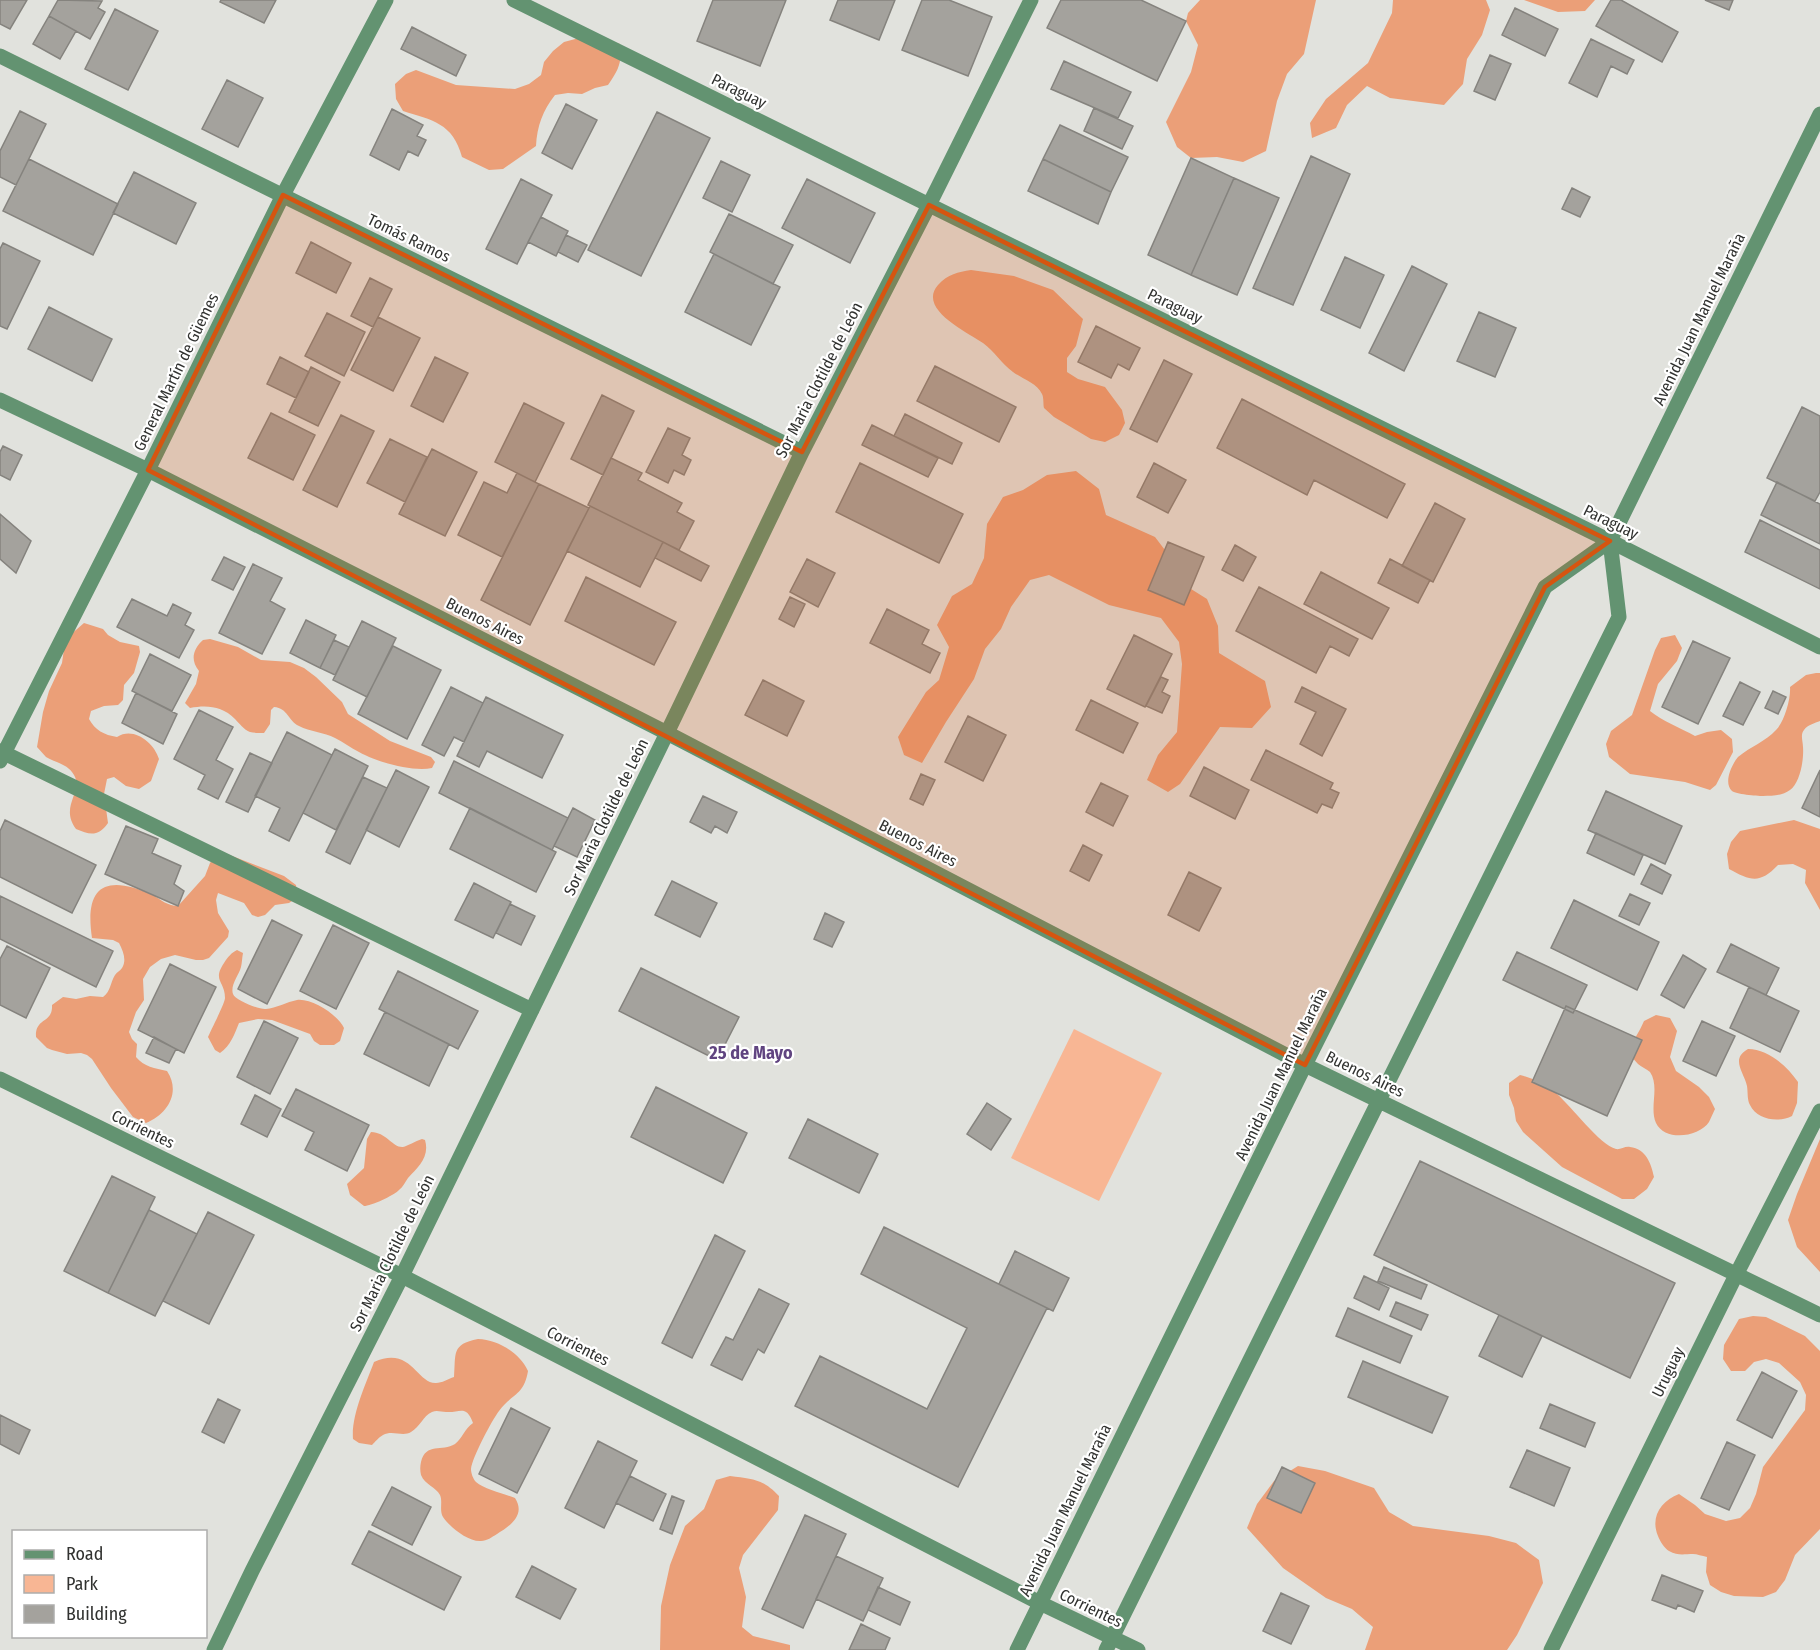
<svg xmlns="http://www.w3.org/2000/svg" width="1820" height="1650" viewBox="0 0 1820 1650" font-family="'Fira Sans Condensed',sans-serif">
<rect width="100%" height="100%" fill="#e1e2dd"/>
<path fill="#f8b694" d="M1074 1029 1162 1073 1099 1201 1011 1158Z"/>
<path fill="#eb9f78" d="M1200 0H1316L1304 54 1287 74 1277 101 1266 151 1243 162 1217 157 1191 158 1177 147 1166 122 1191 72 1198 45 1186 21 1188 13Z
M1393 0H1486L1490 10 1482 35 1467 59 1463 84 1444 105 1390 98 1367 86 1347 105 1336 128 1312 138 1310 123 1326 99 1368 63 1392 13Z
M1524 0H1595L1585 11 1558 12Z
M579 38 607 40 620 44C622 63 619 69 608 85L595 88 582 94 568 93 555 95C543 110 537 126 536 146L503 169 489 170 462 157C453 123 432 120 403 111L396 99 395 84 406 74 416 70 456 85 515 89 529 84 541 75 544 62 553 51 564 42Z
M971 270 1014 276 1053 290 1083 319 1076 346 1067 358V372L1078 379 1105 387 1122 410 1125 423 1119 435 1105 442 1091 439 1054 417 1044 408C1043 404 1044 398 1042 394 1037 383 1022 379 1013 372 1002 364 994 351 983 343 967 332 917 309 938 285 948 274 958 272 971 270Z
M1076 471 1099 489 1106 515 1155 537 1171 558 1183 584 1207 599 1218 626 1219 653 1265 681 1271 707 1252 728 1220 727 1180 784 1168 792 1147 780 1158 755 1177 732 1182 664 1179 642 1161 618 1109 605 1049 575 1030 580 1011 607 1001 629 985 649 974 679 946 722 922 763 904 755 898 737 926 692 939 680 949 647 937 625 952 596 972 584 984 558 987 524 1003 497 1023 490 1047 475Z
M84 623 103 629 108 635 120 642 139 646 140 652 134 673 124 685 123 700 118 705 104 706 91 711 89 719C95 730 104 735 117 737 133 726 154 742 159 759L151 781 139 789 126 786 114 777 107 779 104 794 108 823C98 837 90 835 76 829 59 806 84 792 74 775 68 764 56 763 46 757 43 754 40 750 37 747L43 712 49 691 62 663 64 649 69 636Z
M1675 635 1682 648 1677 661 1658 684 1650 711C1662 721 1681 728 1695 736L1707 732 1721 730 1732 739 1733 752 1716 785 1710 790 1685 782 1630 774 1609 757 1606 744 1611 731 1632 715 1655 650 1661 638Z
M210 639 238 647 261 660 290 662 304 668 316 677 342 702 348 714 390 741 431 757 435 762 432 768C412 772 377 762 359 752 351 748 343 742 335 738 324 732 310 732 299 726 288 721 288 708 274 707L271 710 270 724 264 733C260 733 254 733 250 732 244 730 239 723 235 719 222 706 207 705 190 708L185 703 196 684 199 671C190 660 193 649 203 640Z
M1816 673H1820V721C1815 723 1807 725 1804 730 1800 735 1803 741 1803 747 1804 760 1800 783 1790 790 1782 796 1772 796 1763 796 1757 796 1735 794 1732 791 1723 783 1732 764 1738 757 1750 747 1766 741 1776 730 1784 722 1791 699 1790 687L1806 675Z
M1794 820 1820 829V910L1805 883 1806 870 1793 864 1778 865C1760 884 1751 881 1729 869L1727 854 1731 842 1740 831Z
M227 854 284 876 296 885 297 892 295 899 289 903 275 905 265 915 258 917 252 915 244 903 218 893 216 900 218 913 229 931 228 937 209 958 203 960H196L175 955 161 959 150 967 143 979 144 1000 136 1012 129 1032 132 1039 137 1044 136 1057C144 1067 155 1068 167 1071 181 1092 168 1114 146 1123L133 1117 111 1088 92 1059 87 1055 81 1053 67 1054 52 1050 47 1048 36 1037C35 1017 53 1024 52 1005L63 997 76 999 90 996 103 997C111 991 110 983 115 975 117 972 120 971 122 968 127 960 123 951 119 943L113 940 92 938C84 885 106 874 153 895 161 900 168 906 178 906L205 876 210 863 214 858Z
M237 950 243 953C242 958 242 963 241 967 239 975 230 985 233 994 235 1000 259 1010 266 1009 276 1008 287 1002 297 1000 312 998 338 1015 344 1028L340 1041 334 1045H320L314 1041 310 1034 272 1020 258 1019 239 1023C234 1035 231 1045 220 1053L215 1050 208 1037C211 1030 225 1003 225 998 225 981 212 981 224 963 228 957 231 953 237 950Z
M1656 1015 1670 1018 1677 1031 1670 1057 1676 1071 1699 1087 1709 1097 1715 1109C1713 1113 1711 1118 1709 1122 1699 1137 1665 1142 1656 1123 1649 1107 1660 1087 1650 1072 1647 1069 1641 1067 1638 1064 1635 1061 1632 1057 1629 1053 1632 1041 1639 1033 1644 1021Z
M1748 1049C1768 1049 1787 1066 1798 1082L1797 1103 1792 1116C1779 1123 1757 1120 1750 1105 1747 1100 1748 1092 1747 1086 1744 1072 1730 1059 1748 1049Z
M1520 1075C1533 1078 1546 1085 1557 1094 1571 1106 1600 1145 1616 1149 1620 1150 1625 1146 1630 1147 1646 1149 1651 1163 1654 1177L1647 1189 1634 1199H1622L1562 1167 1523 1132 1516 1121 1514 1108 1509 1095V1083Z
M371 1132C386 1132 393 1148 403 1147 408 1146 415 1141 422 1139L425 1140C430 1157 418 1167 408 1178 405 1182 403 1187 399 1190 393 1196 371 1206 364 1206L350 1195 347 1184 364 1168 367 1139Z
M1820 1139V1272L1797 1247 1788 1220 1797 1194Z
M1753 1316 1766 1317 1805 1336 1820 1351V1529L1795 1555 1785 1580 1776 1592 1763 1597 1734 1596 1721 1592 1710 1585 1706 1572 1707 1557C1702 1556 1697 1554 1693 1554 1684 1554 1678 1556 1669 1551 1664 1548 1660 1541 1658 1536 1650 1517 1661 1501 1679 1494L1695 1505 1705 1514 1726 1521 1740 1518 1750 1508 1756 1494 1763 1467 1805 1410 1806 1395 1800 1382 1779 1363 1766 1359 1754 1362 1745 1371H1731L1723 1359 1724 1345 1739 1319Z
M478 1339C498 1340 519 1352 528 1371 524 1396 511 1394 499 1411 492 1420 472 1458 471 1469 471 1473 473 1479 476 1482 484 1489 505 1494 515 1498 526 1515 510 1526 497 1534 492 1537 487 1541 481 1541 468 1542 450 1527 443 1517 439 1510 443 1502 440 1495 436 1487 425 1485 421 1475 420 1471 420 1466 421 1462 426 1442 442 1452 455 1444 462 1439 465 1428 473 1423 466 1404 460 1413 446 1412 441 1412 437 1410 432 1412 423 1416 420 1427 411 1432 403 1437 392 1430 383 1435 379 1437 375 1442 372 1445L359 1443 353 1439C351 1415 366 1384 374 1362 411 1345 417 1384 436 1383 442 1383 448 1379 454 1377 456 1354 451 1344 478 1339Z
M1298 1466 1325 1471 1374 1488 1389 1512 1413 1526 1489 1536 1516 1543 1539 1560 1543 1583 1517 1635 1507 1650H1365L1373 1627 1352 1609 1326 1598 1283 1568 1247 1528 1257 1504 1274 1481Z
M730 1476C753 1479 763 1479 779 1496L778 1510 743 1555 739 1568 746 1597 742 1627 753 1636 790 1645V1650H660L661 1606 670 1565 685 1526 704 1509 716 1480Z"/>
<path fill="#a4a29d" stroke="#85837e" stroke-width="1.5" d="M0 0H27L10 29 0 24Z
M58 0 102 1 98 8 105 12 90 39 49 16Z
M221 0H276L264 23 220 2Z
M713 0H786L760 66 697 41Z
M838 0H895L879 40 830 20Z
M922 0H949L992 17 968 76 902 50Z
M1061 0H1141L1186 21 1157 81 1047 28Z
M1611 0H1621L1678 32 1662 62 1596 26Z
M1705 0H1733L1729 10Z
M1515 8 1558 29 1545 56 1502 35Z
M115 9 158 31 128 90 85 69Z
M49 16 76 31 60 59 33 44Z
M412 27 466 55 456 76 401 49Z
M1591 39 1634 60 1627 74 1611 66 1597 97 1569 83Z
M1490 55 1511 64 1495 100 1474 91Z
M1064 61 1131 92 1118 118 1051 89Z
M227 80 263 98 238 147 202 129Z
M566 104 597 120 572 169 542 153Z
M1094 108 1133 126 1122 149 1084 131Z
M392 109 423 125 417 136 426 140 418 156 408 151 399 170 370 155Z
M20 111 46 124 16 185 0 177V151Z
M657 112 710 138 641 276 588 250Z
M1060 125 1128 157 1111 192 1043 159Z
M1311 156 1350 174 1293 305 1253 288Z
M1191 158 1234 178 1191 275 1148 255Z
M29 159 118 204 93 255 3 211Z
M1043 159 1111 192 1098 224 1028 191Z
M721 161 750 175 732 212 703 198Z
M134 172 196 203 176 244 113 213Z
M1234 178 1279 198 1237 295 1191 275Z
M521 179 552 195 517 264 486 249Z
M807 179 875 213 850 263 782 228Z
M1572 188 1590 197 1580 217 1562 209Z
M729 214 793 245 773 284 710 252Z
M541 217 568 231 556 256 528 242Z
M566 235 587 245 578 262 558 252Z
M311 242 351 263 336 293 296 273Z
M3 243 40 261 7 329 0 326V249Z
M714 254 780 287 751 345 685 312Z
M1345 257 1384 275 1360 328 1321 310Z
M1412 266 1447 284 1404 371 1369 353Z
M370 278 392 289 373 327 351 316Z
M49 307 112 339 92 381 28 349Z
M1479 312 1516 328 1495 377 1457 361Z
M327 313 365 332 344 376 305 356Z
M378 317 420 338 393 391 351 370Z
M1096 326 1140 348 1129 370 1118 364 1111 378 1078 362Z
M280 357 309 372 296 398 267 384Z
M435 357 468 373 443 422 411 406Z
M1164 360 1192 374 1157 442 1130 429Z
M935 366 1016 407 999 442 917 401Z
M311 367 340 382 318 426 289 412Z
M602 395 634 411 603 475 571 459Z
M1242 399 1405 484 1387 518 1314 480 1307 495 1217 448Z
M524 403 564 423 535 482 495 462Z
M1802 407 1820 416V492L1815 501 1767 478Z
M271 413 315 435 293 480 248 458Z
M905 414 962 443 952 464 894 436Z
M341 415 374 431 337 507 303 490Z
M872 425 938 458 928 477 862 445Z
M668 428 690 438 682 455 691 460 684 475 674 470 668 483 646 472Z
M390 439 427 457 405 502 367 483Z
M3 446 22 455 10 480 0 475V452Z
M432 449 477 472 445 536 399 514Z
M611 458 642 473 638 480 682 503 677 512 694 521 679 550 588 505Z
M860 463 963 514 939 563 836 512Z
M1154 463 1186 480 1168 513 1137 497Z
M517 473 539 484 502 557 458 535 484 482 507 493Z
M1777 482 1820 504V544L1761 515Z
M539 484 589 508 530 625 481 600Z
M1435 503 1465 519 1433 582 1402 566Z
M590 506 663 542 640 587 567 551Z
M0 514 31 541 16 573 0 559Z
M1760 520 1820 550V589L1745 552Z
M663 542 709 566 701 581 655 558Z
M1168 542 1204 557 1184 605 1148 590Z
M1235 545 1256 557 1243 581 1222 570Z
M224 557 245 567 233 590 212 580Z
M807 559 835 573 818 607 790 592Z
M1390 559 1430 580 1418 603 1378 583Z
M253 564 282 578 270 601 285 609 262 654 219 633Z
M1321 572 1389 608 1372 639 1304 604Z
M586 577 676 622 654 665 565 621Z
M1259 587 1358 639 1349 656 1330 646 1316 673 1236 631Z
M790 597 805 604 794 627 779 619Z
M132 599 167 616 173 604 191 613 185 625 194 630 179 658 117 627Z
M887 609 929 630 922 644 940 653 930 673 870 643Z
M306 620 336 635 320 668 290 653Z
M362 621 396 638 367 697 333 680Z
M1134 635 1172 654 1145 707 1107 689Z
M334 640 349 647 335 675 320 668Z
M1693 641 1730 658 1698 724 1662 707Z
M393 646 441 670 407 739 358 714Z
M150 654 191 675 172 711 132 691Z
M1161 677 1168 680 1162 692 1170 696 1162 713 1146 706Z
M763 680 804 701 787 736 745 715Z
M1740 682 1760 692 1743 725 1723 716Z
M451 687 483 703 464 742 454 737 444 756 422 745Z
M1302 687 1346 709 1322 756 1300 744 1316 712 1295 702Z
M1773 691 1786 697 1778 714 1765 708Z
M136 693 177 714 163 744 122 723Z
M486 697 563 735 542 778 487 751 479 767 457 756Z
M1091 700 1138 723 1123 753 1076 730Z
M199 710 233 727 216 760 233 769 218 799 198 789 205 775 174 759Z
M968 716 1006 735 983 781 945 762Z
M287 732 332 755 289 841 269 831 280 808 255 796Z
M335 749 368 766 336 830 303 813Z
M1266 750 1333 783 1330 789 1339 793 1332 808 1322 804 1317 813 1251 780Z
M250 753 272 763 248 812 226 802Z
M454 761 568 818 552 850 439 793Z
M1204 767 1249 790 1235 819 1190 796Z
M396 770 429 787 399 847 366 830Z
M1820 770V817L1802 808Z
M921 774 935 780 923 805 910 799Z
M363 777 387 788 350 864 326 852Z
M1101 783 1128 796 1113 826 1086 812Z
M1606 791 1682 826 1665 864 1588 830Z
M703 796 737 812 727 833 715 826 711 833 690 822Z
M470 808 556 852 536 892 450 849Z
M573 808 595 820 577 857 554 846Z
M5 820 96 865 72 913 0 877V831Z
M126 826 158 839 152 853 181 866 174 884 184 891 178 906 105 874Z
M1596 833 1643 855 1634 875 1587 853Z
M1083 845 1102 855 1089 881 1070 871Z
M1651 864 1671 875 1662 894 1641 884Z
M1189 872 1221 888 1199 931 1168 915Z
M672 881 717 903 700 937 655 915Z
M474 883 511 902 493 938 455 920Z
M1630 894 1650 903 1639 925 1619 916Z
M0 896 113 951 96 987 0 939Z
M1574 900 1659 942 1637 990 1551 948Z
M510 904 535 916 521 945 496 933Z
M825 913 844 922 832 947 814 939Z
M272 920 302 935 267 1004 238 989Z
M333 925 369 943 336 1009 300 991Z
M1731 944 1779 968 1766 995 1717 972Z
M7 946 50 968 26 1018 0 1005V959Z
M1517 952 1587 985 1573 1013 1503 980Z
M1683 955 1706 969 1684 1008 1661 995Z
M170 964 216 987 184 1053 138 1030Z
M641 968 739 1017 717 1060 619 1011Z
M398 971 478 1011 458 1049 379 1009Z
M1749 987 1799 1011 1780 1052 1730 1028Z
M1566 1006 1642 1040 1607 1116 1532 1082Z
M385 1012 449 1044 429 1086 364 1054Z
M264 1021 298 1038 270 1094 237 1077Z
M1702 1021 1735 1036 1716 1076 1683 1061Z
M154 1037 176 1049 169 1063 146 1053Z
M656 1087 747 1133 723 1183 631 1137Z
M296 1089 369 1125 347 1171 305 1150 314 1132 282 1116Z
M255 1095 281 1109 267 1137 241 1124Z
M987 1103 1011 1119 991 1150 967 1134Z
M808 1119 878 1154 859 1193 789 1158Z
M1420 1161 1675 1283 1630 1378 1374 1255Z
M112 1176 155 1197 108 1293 64 1271Z
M149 1210 197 1234 155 1316 108 1293Z
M208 1212 254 1235 209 1324 163 1301Z
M884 1227 1047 1308 958 1487 795 1406 820 1356 927 1409 967 1328 861 1274Z
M715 1235 745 1251 692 1358 662 1343Z
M1015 1251 1069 1278 1053 1311 999 1284Z
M1384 1267 1427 1285 1421 1299 1378 1281Z
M1364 1276 1389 1288 1379 1310 1354 1298Z
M759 1289 789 1304 764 1353 758 1349 742 1380 711 1365 726 1337 733 1340Z
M1396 1302 1428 1315 1421 1330 1390 1316Z
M1348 1308 1412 1336 1400 1363 1336 1336Z
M1499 1315 1542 1336 1522 1377 1479 1356Z
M1363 1361 1448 1397 1432 1433 1348 1397Z
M1762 1372 1797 1391 1772 1438 1737 1420Z
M218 1399 240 1410 224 1443 202 1432Z
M1550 1404 1595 1423 1585 1447 1540 1428Z
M511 1408 550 1428 517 1493 479 1474Z
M0 1415 30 1430 19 1454 0 1444Z
M598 1441 637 1461 604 1528 565 1508Z
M1727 1442 1755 1455 1729 1510 1701 1498Z
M1527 1450 1570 1468 1554 1506 1510 1487Z
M1282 1467 1315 1483 1301 1513 1267 1498Z
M630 1476 666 1494 653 1521 616 1503Z
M392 1487 431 1507 412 1545 372 1525Z
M672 1496 684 1501 672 1534 660 1529Z
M805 1515 846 1534 803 1628 762 1609Z
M369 1531 461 1577 444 1610 352 1564Z
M836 1556 883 1578 863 1621 816 1599Z
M532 1566 576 1589 560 1619 516 1597Z
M1662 1575 1703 1591 1694 1612 1678 1605 1676 1609 1652 1600Z
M878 1587 910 1602 900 1625 868 1610Z
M1281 1593 1309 1606 1291 1644 1263 1631Z
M861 1624 890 1638 885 1650H849Z"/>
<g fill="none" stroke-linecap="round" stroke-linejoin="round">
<path stroke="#639371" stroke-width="15" d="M514 0 1610 541 1820 647
M0 56 802 452
M0 400 148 470 667 733 1305 1065 1820 1315
M0 751 532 1010
M0 761 148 470 283 195 386 0
M0 1079 402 1276 1040 1603 1138 1650
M214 1650 252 1571 402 1276 667 733 802 452 929 205 1031 0
M1017 1650 1305 1065 1545 587 1610 541 1820 114
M1106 1650 1619 617 1610 541
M1551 1650 1736 1275 1820 1111"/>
</g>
<path fill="#d65510" fill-opacity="0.2" stroke="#d65510" stroke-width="4.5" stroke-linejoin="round" d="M283 195 802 452 929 205 1610 541 1545 587 1305 1065 148 470Z"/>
<g text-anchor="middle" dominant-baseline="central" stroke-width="4.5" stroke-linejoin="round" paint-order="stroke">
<g font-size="16" fill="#313230" stroke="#fff">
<text transform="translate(739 91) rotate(26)">Paraguay</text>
<text transform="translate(409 238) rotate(26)">Tomás Ramos</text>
<text transform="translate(1175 306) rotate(26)">Paraguay</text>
<text transform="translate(1699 319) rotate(-64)">Avenida Juan Manuel Maraña</text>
<text transform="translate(176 372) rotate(-64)">General Martín de Güemes</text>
<text transform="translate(819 380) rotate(-63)">Sor Maria Clotilde de León</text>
<text transform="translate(1611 522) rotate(26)">Paraguay</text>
<text transform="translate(485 621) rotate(27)">Buenos Aires</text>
<text transform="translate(606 817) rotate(-64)">Sor Maria Clotilde de León</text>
<text transform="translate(918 843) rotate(27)">Buenos Aires</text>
<text transform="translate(1281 1074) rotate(-64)">Avenida Juan Manuel Maraña</text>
<text transform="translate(1365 1074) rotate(26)">Buenos Aires</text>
<text transform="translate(143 1129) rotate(26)">Corrientes</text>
<text transform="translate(392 1253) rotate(-64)">Sor Maria Clotilde de León</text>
<text transform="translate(578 1346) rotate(27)">Corrientes</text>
<text transform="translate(1668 1372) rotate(-64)">Uruguay</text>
<text transform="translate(1065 1510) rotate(-64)">Avenida Juan Manuel Maraña</text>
<text transform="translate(1091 1608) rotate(26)">Corrientes</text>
</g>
<g font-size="18" font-weight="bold" fill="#604480" stroke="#fff">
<text x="751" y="1053">25 de Mayo</text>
</g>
</g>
<rect x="12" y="1530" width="195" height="108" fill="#ffffff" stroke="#adadac" stroke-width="1.5"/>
<rect x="24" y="1550" width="30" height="9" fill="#639371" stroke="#adadac" stroke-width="1.5"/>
<text x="66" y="1560" font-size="18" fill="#313230">Road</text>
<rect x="24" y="1575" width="30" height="18" fill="#f8b694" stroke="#adadac" stroke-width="1.5"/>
<text x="66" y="1590" font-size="18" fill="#313230">Park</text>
<rect x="24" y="1605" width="30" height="18" fill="#a4a29d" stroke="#adadac" stroke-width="1.5"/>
<text x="66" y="1620" font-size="18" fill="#313230">Building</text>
</svg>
